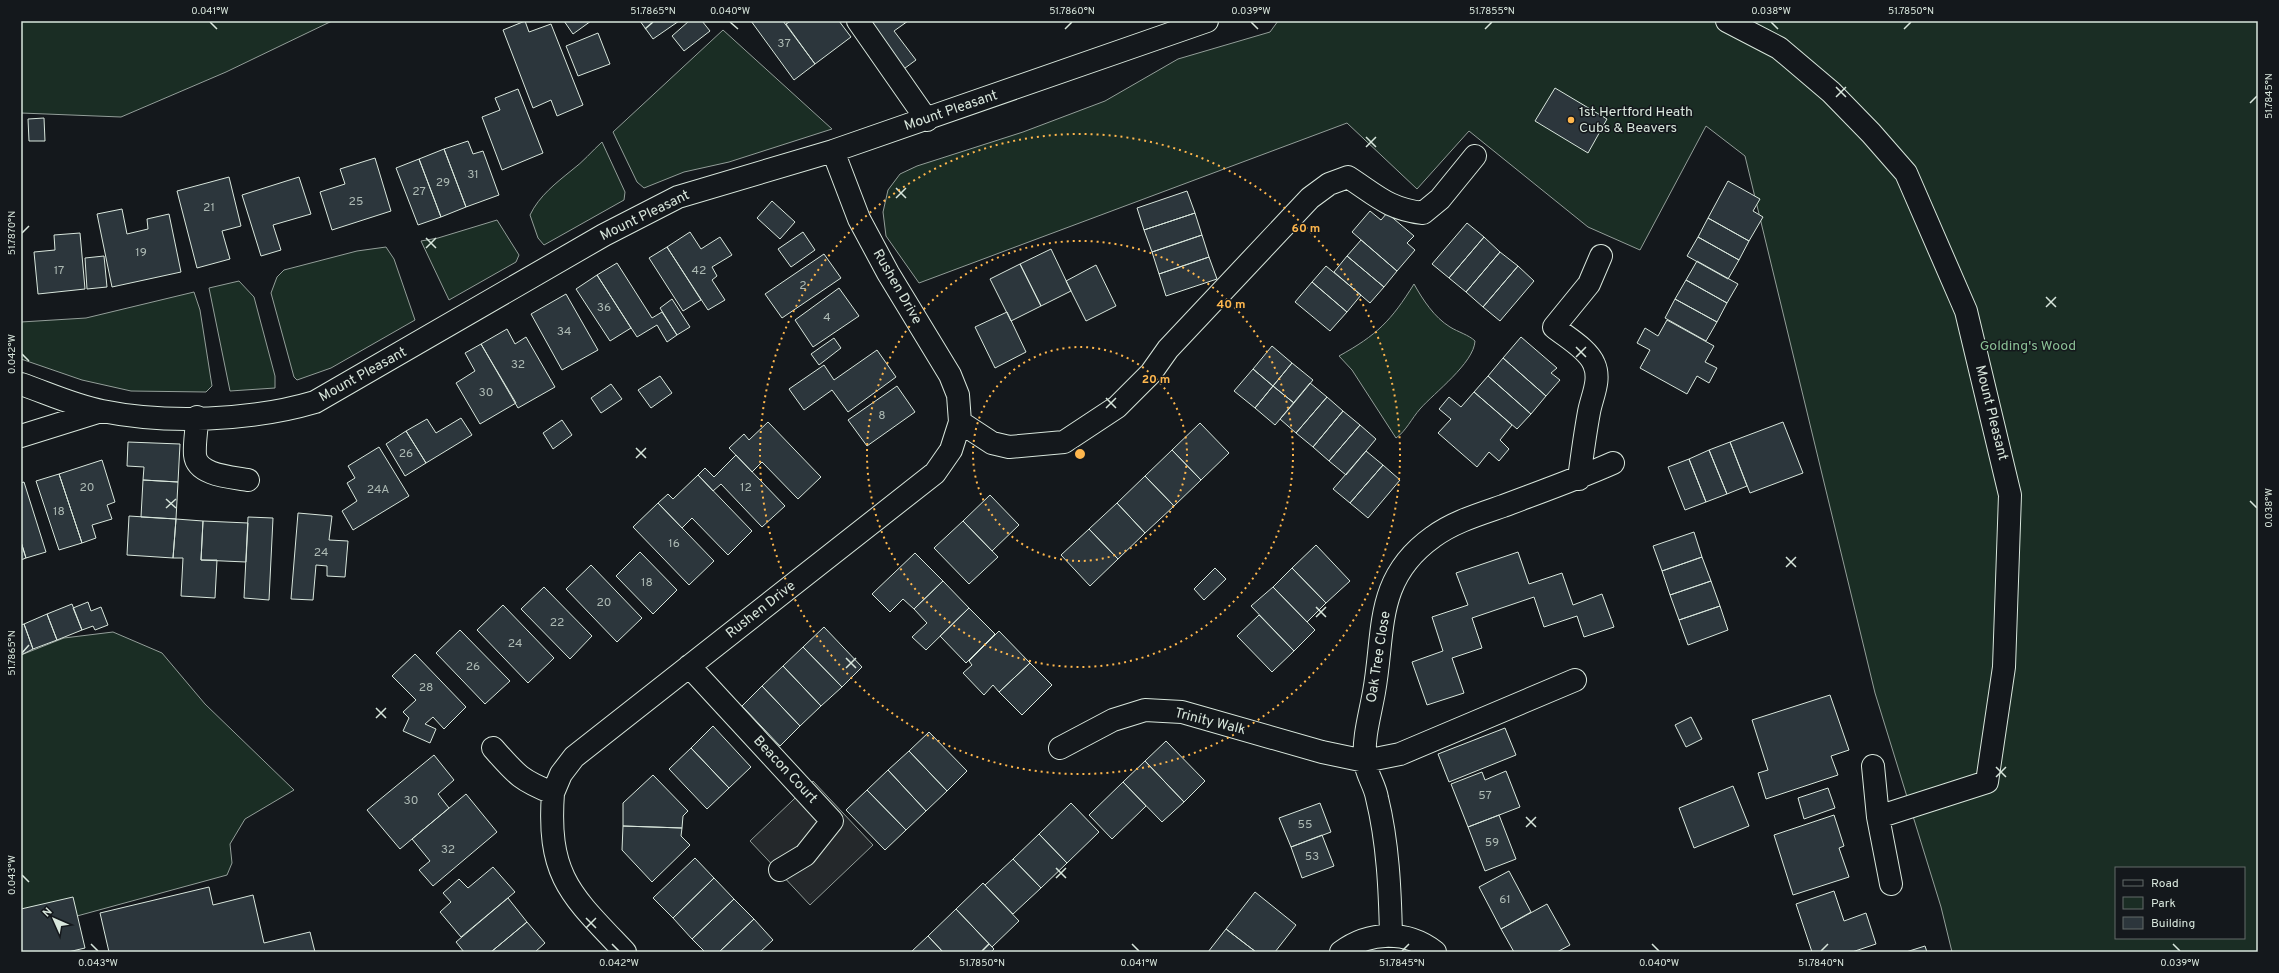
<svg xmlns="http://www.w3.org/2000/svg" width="2279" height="973" viewBox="0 0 2279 973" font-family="Overpass,sans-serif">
<rect width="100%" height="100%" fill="#14181c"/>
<path fill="#1a2d24" stroke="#939e99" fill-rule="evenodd" d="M21 21H332L226 72 121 117 21 113Z
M1278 21H2258V952H1952L1941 907 1875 693 1745 156 1706 126 1640 250 1588 227 1469 131 1417 189 1347 123 919 283 886 236 883 212 888 190 900 174 917 166 1023 132 1105 101 1178 59 1270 32ZM2116 868H2244V938H2116Z
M723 30 832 129 729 162 684 172 644 188 637 182 613 132Z
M602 142 625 192 624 200 544 245 538 238 530 215C539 196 556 183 572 170 583 162 592 151 602 142Z
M497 220 519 255 516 262 449 300 421 241 438 238Z
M386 247 394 259 415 320 331 368 297 380 294 377 271 293 277 277 284 270 357 251Z
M239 281 254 297 275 376V388L230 391 209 288Z
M1414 284C1423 300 1434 317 1450 327 1458 332 1469 335 1475 341 1474 363 1434 393 1420 409 1412 418 1406 431 1396 438L1352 370 1339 356C1377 335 1391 321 1414 284Z
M194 292 200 310 212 386 206 392 131 391 82 380 21 359V322L86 318Z
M113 632 162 653 205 704 294 790 245 819 230 844 232 863 227 875 77 916 21 909V655L64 638Z"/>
<path fill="#24282b" stroke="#939e99" d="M813 781 873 845 810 905 750 841Z"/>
<path fill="#2c363c" stroke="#d8e6dc" d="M525 21 529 32 551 24 583 105 557 116 551 100 533 108 503 30Z
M564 21H591L573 34Z
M640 21H679L653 39Z
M689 21H702L710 31 684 51 672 36Z
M751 21H783L815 64 794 80Z
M791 21H839L851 37 815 64 786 24Z
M864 21H908L894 31 916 60 901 71Z
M598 33 610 64 578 76 566 46Z
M1555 88 1607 119 1588 153 1535 121Z
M518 89 543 153 502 170 482 117 500 110 495 98Z
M44 118 45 141H29L28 119Z
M468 141 473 154 483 151 499 195 466 207 444 149Z
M444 149 466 207 441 217 419 159Z
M375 158 391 211 332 230 320 192 345 184 340 169Z
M419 159 441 217 418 225 396 168Z
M229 177 241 226 222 231 230 259 197 268 177 191Z
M299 177 311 214 273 225 281 250 261 256 242 195Z
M1728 181 1760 199 1753 211 1763 217 1749 241 1708 218Z
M1187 191 1195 213 1144 230 1137 208Z
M772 201 795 222 780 239 757 218Z
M122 209 127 234 148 229 147 219 169 214 181 272 112 287 97 214Z
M1370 211 1381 220 1387 213 1414 236 1407 243 1415 250 1397 271 1352 232Z
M1195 213 1202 235 1152 252 1144 230Z
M1708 218 1749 241 1739 260 1698 237Z
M1467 223 1484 237 1449 278 1432 264Z
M690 232 701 249 720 237 732 255 712 267 717 276 712 280 725 300 708 310 667 247Z
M803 232 815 250 791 267 778 249Z
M80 233 85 289 38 294 34 252 55 250 54 235Z
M1202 235 1209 257 1159 274 1152 252Z
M1484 237 1500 252 1466 292 1449 278Z
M1698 237 1739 260 1728 279 1687 256Z
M1361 240 1397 271 1384 287 1347 256Z
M667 247 701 300 683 311 649 258Z
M1051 249 1071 291 1041 306 1020 264Z
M1500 252 1518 266 1483 307 1466 292Z
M824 254 841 278 782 318 765 294Z
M104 256 107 287 87 289 85 258Z
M1347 256 1384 287 1370 303 1334 272Z
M1209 257 1217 279 1166 296 1159 274Z
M1697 261 1738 284 1727 303 1686 280Z
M617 263 652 318 662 312 677 335 667 342 657 325 637 337 597 275Z
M1020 264 1041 306 1011 321 990 279Z
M1096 265 1116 306 1086 321 1066 281Z
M1326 266 1361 295 1347 312 1312 282Z
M1518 266 1534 281 1500 321 1483 307Z
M597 275 631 328 610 341 576 289Z
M1686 280 1727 303 1717 322 1675 299Z
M1312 282 1347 312 1330 331 1295 302Z
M839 288 859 316 813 347 795 320Z
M566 294 598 350 562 370 531 314Z
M672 299 690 327 677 335 660 308Z
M1675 299 1717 322 1706 341 1665 318Z
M1007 312 1026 352 995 368 975 327Z
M1667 320 1714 346 1705 362 1717 368 1709 383 1697 376 1687 394 1640 368 1650 350 1637 343 1645 328 1658 336Z
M507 329 515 344 526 337 555 387 518 408 481 344Z
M1521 337 1557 368 1551 373 1560 380 1546 396 1503 358Z
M834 338 841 348 819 365 811 354Z
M481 344 516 403 480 424 456 383 475 371 465 353Z
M1272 346 1292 363 1273 386 1253 369Z
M877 350 896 377 848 412 832 390 804 410 789 389 824 365 834 380Z
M1503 358 1546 396 1531 414 1488 376Z
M1292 363 1313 380 1294 403 1273 386Z
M1253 369 1273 386 1255 408 1234 391Z
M660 376 672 393 651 408 638 390Z
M1488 376 1531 414 1517 429 1474 392Z
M1310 383 1327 397 1296 433 1280 419Z
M611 384 622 399 601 413 591 398Z
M897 386 915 412 867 446 848 420Z
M1273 386 1294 403 1275 425 1255 408Z
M1474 392 1512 425 1500 440 1509 449 1499 461 1489 452 1477 467 1438 433 1451 419 1439 409 1449 397 1461 407Z
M1327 397 1343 411 1313 447 1296 433Z
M1343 411 1360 425 1329 461 1313 447Z
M461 418 472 435 426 463 406 431 427 419 436 433Z
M562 420 572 435 553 449 543 433Z
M768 422 821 477 798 499 762 462 752 472 729 448 744 434 749 440Z
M1783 422 1803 473 1750 493 1730 442Z
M1200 423 1229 453 1201 480 1172 450Z
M1360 425 1376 439 1346 475 1329 461Z
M406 431 426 463 405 476 386 444Z
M128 442 180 444 178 482 143 480 144 467 127 466Z
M1730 442 1747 486 1727 494 1709 450Z
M379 447 409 496 353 530 342 511 357 501 347 483 355 478 348 466Z
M1172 450 1201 480 1174 506 1145 476Z
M1709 450 1727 494 1706 502 1689 459Z
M1366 451 1383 465 1350 503 1333 489Z
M736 455 785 506 762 527 721 484 713 491 698 475 705 468 714 477Z
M1689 459 1706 502 1685 510 1668 467Z
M102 460 115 502 107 505 112 519 92 525 96 538 82 543 59 474Z
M1383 465 1400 480 1368 518 1350 503Z
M59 474 82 543 59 550 36 481Z
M698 475 752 531 728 555 692 518 682 528 658 503 668 494 673 499Z
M1145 476 1174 506 1145 533 1117 503Z
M143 480 178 482 176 519 141 517Z
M24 482 46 552 26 558 21 542V483Z
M990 495 1019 525 992 551 963 521Z
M658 503 714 561 689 585 633 527Z
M1117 503 1145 533 1118 559 1089 529Z
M298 513 332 516 329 540 348 541 345 577 327 576V566L316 565 313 600 291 599Z
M129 516 176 519 173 558 127 555Z
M248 517 273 518 269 600 244 598Z
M176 519 203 521 201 560H217L215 598 181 596 183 558H173Z
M203 521 248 523 246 562 201 560Z
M963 521 998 557 969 584 934 548Z
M1089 529 1118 559 1090 586 1061 555Z
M1694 532 1702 557 1662 571 1653 546Z
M21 542 26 558 21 560Z
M1316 545 1350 581 1326 603 1292 568Z
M640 552 677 590 653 614 616 576Z
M1518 552 1529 584 1562 573 1573 605 1602 594 1614 627 1584 637 1577 616 1544 627 1534 597 1472 618 1482 648 1452 658 1464 693 1427 705 1412 662 1443 651 1432 617 1468 605 1456 573Z
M915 553 943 581 914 609 903 599 890 612 872 594Z
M1702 557 1711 581 1670 595 1662 571Z
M591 565 642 618 617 642 566 589Z
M1215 568 1226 579 1204 600 1194 589Z
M1292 568 1326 603 1307 622 1273 587Z
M943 581 969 608 926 650 912 637 927 623 914 609Z
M1711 581 1720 606 1679 620 1670 595Z
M544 587 592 636 570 659 521 609Z
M1273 587 1315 630 1294 651 1251 606Z
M88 602 91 611 101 607 108 625 95 630 93 626 82 630 73 608Z
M72 604 82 630 57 640 47 614Z
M503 605 554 658 528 683 477 630Z
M1720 606 1728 630 1688 645 1679 620Z
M969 608 995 634 966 663 940 636Z
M47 614 57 640 33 649 24 624Z
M1259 615 1294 651 1272 672 1237 636Z
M24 624 33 649 21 655V625Z
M824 627 862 667 842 687 803 647Z
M460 630 510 681 485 704 436 653Z
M999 631 1030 663 999 692 993 685 984 695 963 673 972 665 969 661Z
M803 647 842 687 821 706 783 666Z
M415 654 466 707 444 729 433 717 425 724 436 729 430 743 403 731 409 718 403 712 416 700 392 676Z
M1030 663 1052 685 1022 715 999 692Z
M783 666 821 706 800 726 762 686Z
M762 686 800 726 780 746 742 706Z
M1830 695 1849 750 1831 756 1838 775 1766 799 1758 773 1768 770 1752 720Z
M1691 717 1702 739 1686 747 1675 725Z
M713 726 751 767 729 788 691 748Z
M1505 728 1516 755 1449 782 1438 754Z
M929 732 967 771 947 791 909 751Z
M1166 741 1205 781 1184 802 1145 761Z
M691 748 729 788 707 809 669 769Z
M909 751 947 791 926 811 888 770Z
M434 755 454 780 438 794 449 808 400 849 367 810Z
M1145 761 1184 802 1162 822 1123 782Z
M888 770 926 811 906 830 867 790Z
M1506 771 1520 807 1468 827 1451 784 1482 772 1485 780Z
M653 775 688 811 683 816 682 828 623 826V803Z
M1123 782 1146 806 1112 839 1089 815Z
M1733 786 1749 826 1694 848 1679 808Z
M1828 788 1835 808 1804 819 1798 798Z
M867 790 906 830 885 850 846 810Z
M466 794 497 832 433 886 419 870 430 861 412 839Z
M1071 803 1099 832 1067 863 1039 834Z
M1320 803 1331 832 1291 847 1279 818Z
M1499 815 1516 859 1485 871 1468 827Z
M1834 815 1844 846 1839 848 1849 877 1793 895 1774 835Z
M623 826 682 828 681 836 690 845 652 882 622 850Z
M1039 834 1067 863 1041 888 1013 859Z
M1322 835 1334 866 1302 878 1291 847Z
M695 858 714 878 673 918 653 898Z
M1013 859 1041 888 1013 914 985 885Z
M493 867 515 892 461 937 440 912 451 902 443 893 459 879 468 888Z
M1509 871 1531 912 1501 929 1479 887Z
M714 878 734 899 692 939 673 918Z
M983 883 1019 921 992 947 956 909Z
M209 887 213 905 253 895 264 943 310 932 315 952H109L100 913Z
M1834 891 1844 921 1866 913 1876 944 1852 952H1812L1796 904Z
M1255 892 1296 925 1275 952H1256L1226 929Z
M73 897 85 948 68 952H21V909Z
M508 898 527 922 491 952H464L456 942Z
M734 899 754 919 719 952H705L692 939Z
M1547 904 1570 945 1557 952H1514L1501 929Z
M956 909 994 949 991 952H943L928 936Z
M754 919 773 940 760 952H719Z
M527 922 545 943 535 952H491Z
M1226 929 1256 952H1208Z
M928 936 943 952H911Z
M1925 946 1927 952H1906Z"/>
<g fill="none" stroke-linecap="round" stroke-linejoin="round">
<g stroke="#d8e6dc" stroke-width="24">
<path id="minor" d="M858 21 927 120
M1727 21 1779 48 1831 92 1871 133 1906 173 1966 311 2010 495 2004 667 1987 782 1878 817
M21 384C47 393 75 406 102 411 166 424 251 421 315 402L604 235 678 197 833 151 1207 21
M197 417C197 430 194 443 195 455 197 476 233 477 248 480
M960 422 992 443 1009 447 1064 442 1117 407 1151 373 1168 349 1310 198 1329 184 1348 177C1376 195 1388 209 1423 213L1440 199 1475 156
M21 436 101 411
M1579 479C1582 456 1585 434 1589 412 1592 396 1601 380 1594 364 1588 349 1566 337 1554 327L1589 284 1601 256
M689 666 832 821 805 855 780 870
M493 748C516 774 520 780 553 793 547 877 571 895 625 952
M1060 748 1113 720 1145 710 1182 712 1322 752 1365 761 1400 754 1575 680
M1873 766 1878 817 1891 884
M553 793 561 774 574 757 935 473 951 450 960 422 958 395 950 375 888 273 859 219 833 151
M1391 936C1390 890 1388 843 1377 798 1375 785 1365 772 1365 760 1363 737 1370 715 1374 692 1385 631 1374 579 1433 537 1453 522 1480 514 1503 506 1540 492 1577 479 1613 463
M1341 952C1369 931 1407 930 1435 952"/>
</g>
<use href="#minor" stroke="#14181c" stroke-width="22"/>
</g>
<path fill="none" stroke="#d8e6dc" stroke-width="1.5" d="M210 22 217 29M730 22 738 29M1251 22 1258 29M1771 22 1778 29M645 29 653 22M1065 29 1072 22M1485 29 1492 22M1904 29 1911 22M1836 87 1846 97M1836 97 1846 87M2250 103 2257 96M1366 137 1376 147M1366 147 1376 137M896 188 906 198M896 198 906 188M22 233 29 226M426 238 436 248M426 248 436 238M2046 297 2056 307M2046 307 2056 297M1576 347 1586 357M22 354 29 361M1576 357 1586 347M1106 398 1116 408M1106 408 1116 398M636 448 646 458M636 458 646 448M166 499 176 508M2250 501 2257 508M166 508 176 499M1786 557 1796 567M1786 567 1796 557M1316 607 1326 617M1316 617 1326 607M22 653 29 645M846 658 856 668M846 668 856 658M376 708 386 718M376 718 386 708M1996 767 2006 777M1996 777 2006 767M1526 817 1536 827M1526 827 1536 817M1056 868 1066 878M22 875 29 882M1056 878 1066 868M586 918 596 928M586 928 596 918M91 944 98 951M612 944 619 951M1132 944 1139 951M1652 944 1659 951M2173 944 2180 951M982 951 989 944M1402 951 1409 944M1821 951 1828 944"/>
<g fill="none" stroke="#ffb74d" stroke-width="2" stroke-dasharray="2 4">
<circle cx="1080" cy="454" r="107"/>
<circle cx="1080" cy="454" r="213"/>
<circle cx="1080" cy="454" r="320"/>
</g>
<circle fill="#ffb74d" stroke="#14181c" stroke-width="1.5" cx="1571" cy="120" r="4"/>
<g text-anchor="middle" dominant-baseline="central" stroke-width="3" stroke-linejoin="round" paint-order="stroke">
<g font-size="12" fill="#adbab4">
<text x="784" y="44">37</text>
<text x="473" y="175">31</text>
<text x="443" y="183">29</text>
<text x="419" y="192">27</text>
<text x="356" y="202">25</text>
<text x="209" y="208">21</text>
<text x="141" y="253">19</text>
<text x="59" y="271">17</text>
<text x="699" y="271">42</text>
<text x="803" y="286">2</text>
<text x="604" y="308">36</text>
<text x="827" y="318">4</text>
<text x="564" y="332">34</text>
<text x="518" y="365">32</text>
<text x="486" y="393">30</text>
<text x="882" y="416">8</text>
<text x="406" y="454">26</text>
<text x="87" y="488">20</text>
<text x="746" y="488">12</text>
<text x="378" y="490">24A</text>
<text x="59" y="512">18</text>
<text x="674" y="544">16</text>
<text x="321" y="553">24</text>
<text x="647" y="583">18</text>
<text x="604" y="603">20</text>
<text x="557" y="623">22</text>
<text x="515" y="644">24</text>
<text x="473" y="667">26</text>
<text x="426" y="688">28</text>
<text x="1485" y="796">57</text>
<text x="411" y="801">30</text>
<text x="1305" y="825">55</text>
<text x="1492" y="843">59</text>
<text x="448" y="850">32</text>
<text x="1312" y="857">53</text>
<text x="1505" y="900">61</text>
</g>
<g font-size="14" fill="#d8e6dc" stroke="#14181c">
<text transform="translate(951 111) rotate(-19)">Mount Pleasant</text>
<text transform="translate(645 216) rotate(-26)">Mount Pleasant</text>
<text transform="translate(897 287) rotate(60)">Rushen Drive</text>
<text transform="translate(363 375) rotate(-29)">Mount Pleasant</text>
<text transform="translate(1991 413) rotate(76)">Mount Pleasant</text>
<text transform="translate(761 610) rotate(-38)">Rushen Drive</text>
<text transform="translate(1379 657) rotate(-81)">Oak Tree Close</text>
<text transform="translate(1210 722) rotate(14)">Trinity Walk</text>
<text transform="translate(785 770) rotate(47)">Beacon Court</text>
</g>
<g font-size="14" fill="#d8e6dc" stroke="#14181c" text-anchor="start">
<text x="1579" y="112">1st Hertford Heath<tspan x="1579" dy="16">Cubs &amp; Beavers</tspan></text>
</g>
<g font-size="14" fill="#8ac095" stroke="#14181c">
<text x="2028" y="346">Golding's Wood</text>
</g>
</g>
<circle cx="1080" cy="454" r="6" fill="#ffb74d" stroke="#14181c" stroke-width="2"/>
<g font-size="12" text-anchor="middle" font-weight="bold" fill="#ffb74d" stroke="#14181c" stroke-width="3" stroke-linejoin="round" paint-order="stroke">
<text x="1306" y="232">60 m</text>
<text x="1231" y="308">40 m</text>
<text x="1156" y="383">20 m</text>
</g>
<rect width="2279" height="973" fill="none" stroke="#14181c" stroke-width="44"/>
<rect x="2115" y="867" width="130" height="72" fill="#14181c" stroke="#626a69"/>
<rect x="2123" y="880" width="20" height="6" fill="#14181c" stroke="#626a69"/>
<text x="2151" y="887" font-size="12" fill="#d8e6dc">Road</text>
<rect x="2123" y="897" width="20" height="12" fill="#1a2d24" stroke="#626a69"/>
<text x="2151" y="907" font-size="12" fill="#d8e6dc">Park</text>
<rect x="2123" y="917" width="20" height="12" fill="#2c363c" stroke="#626a69"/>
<text x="2151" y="927" font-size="12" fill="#d8e6dc">Building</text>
<g transform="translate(54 919) rotate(315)" stroke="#14181c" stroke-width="3" paint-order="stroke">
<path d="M0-3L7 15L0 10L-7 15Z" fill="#d8e6dc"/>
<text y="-6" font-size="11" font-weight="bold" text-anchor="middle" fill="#d8e6dc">N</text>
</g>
<rect x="22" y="22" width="2235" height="929" fill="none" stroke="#d8e6dc" stroke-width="1.5"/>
<g font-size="10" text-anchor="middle" fill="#d8e6dc">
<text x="210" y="14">0.041°W</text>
<text x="653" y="14">51.7865°N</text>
<text x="730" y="14">0.040°W</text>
<text x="1072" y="14">51.7860°N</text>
<text x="1251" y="14">0.039°W</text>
<text x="1492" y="14">51.7855°N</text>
<text x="1771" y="14">0.038°W</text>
<text x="1911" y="14">51.7850°N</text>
<text transform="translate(2268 96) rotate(-90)" y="4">51.7845°N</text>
<text transform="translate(11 233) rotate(-90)" y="4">51.7870°N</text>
<text transform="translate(11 354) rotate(-90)" y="4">0.042°W</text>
<text transform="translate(2268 508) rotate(-90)" y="4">0.038°W</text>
<text transform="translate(11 653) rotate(-90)" y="4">51.7865°N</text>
<text transform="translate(11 875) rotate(-90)" y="4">0.043°W</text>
<text x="98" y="966">0.043°W</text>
<text x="619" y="966">0.042°W</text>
<text x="982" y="966">51.7850°N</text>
<text x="1139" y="966">0.041°W</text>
<text x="1402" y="966">51.7845°N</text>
<text x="1659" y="966">0.040°W</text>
<text x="1821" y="966">51.7840°N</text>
<text x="2180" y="966">0.039°W</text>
</g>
</svg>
